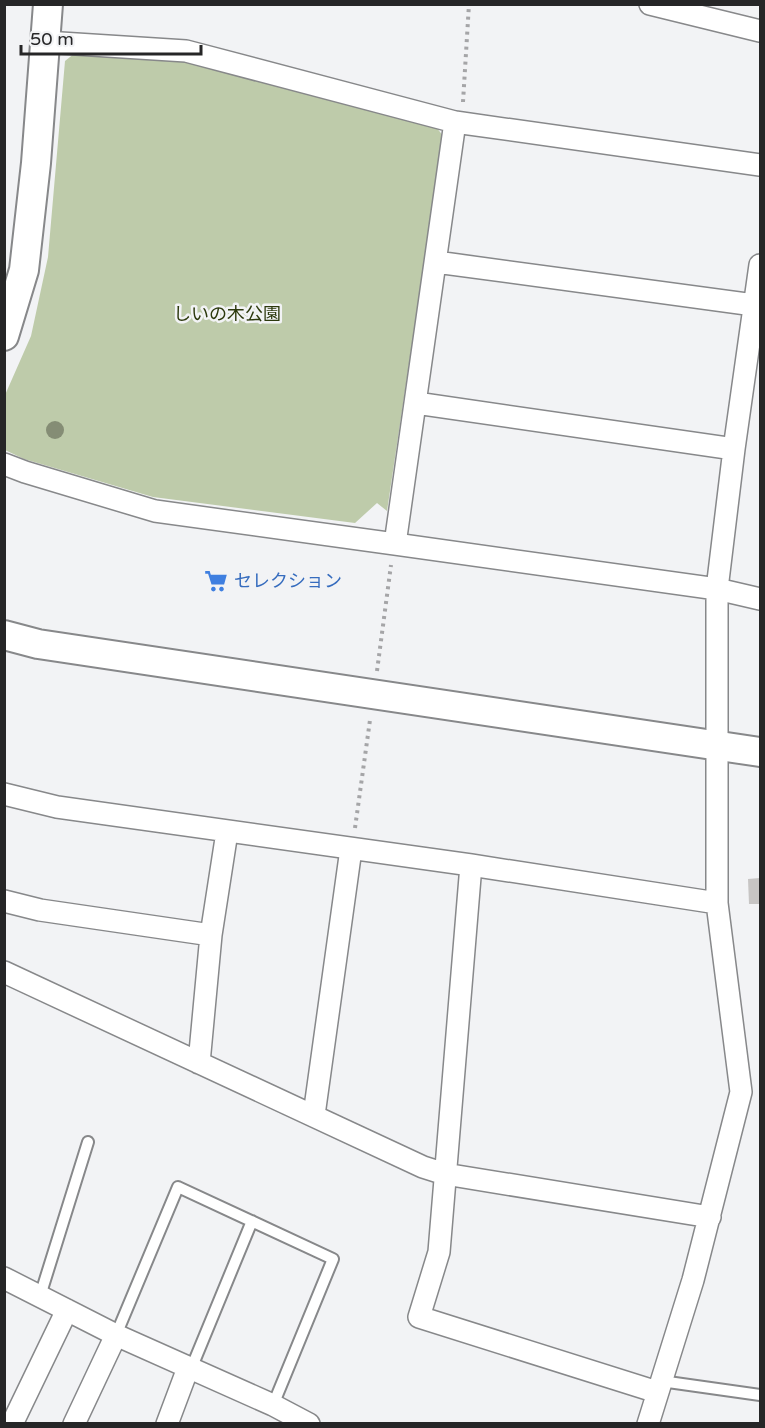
<svg xmlns="http://www.w3.org/2000/svg" width="765" height="1428" viewBox="0 0 765 1428" font-family="'Varela Round','Noto Sans JP',sans-serif">
<rect width="100%" height="100%" fill="#f2f3f5"/>
<path fill="#becbaa" d="M75 53 187 61 437 128 443 136 387 511 377 503 355 523 153 497 24 459 5 450V395L31 336 48 257 65 61Z"/>
<path fill="#c7c5c4" d="M760 878V904H749L748 879Z"/>
<g fill="none" stroke-linecap="round" stroke-linejoin="round">
<g stroke="#87888a" stroke-width="14">
<path id="lane" d="M40 1296 88 1142
M116 1335 178 1187 333 1259 273 1405
M191 1369 252 1221
M661 1381 760 1395"/>
</g>
<g stroke="#87888a" stroke-width="24">
<path id="street" d="M650 4 760 31
M45 42 186 51 455 122 760 165
M455 122 395 544 717 589 760 599
M436 262 754 305
M416 403 734 449
M4 464 25 472 155 511 395 544
M4 794 57 807 471 865 717 903
M471 865 439 1252 419 1317 657 1392
M4 901 40 910 211 935
M4 972 423 1167 445 1174 710 1217
M199 1063 211 935 227 832
M314 1115 351 849
M4 1278 116 1335 273 1405 309 1424
M12 1424 67 1310
M74 1424 116 1335
M167 1424 188 1368
M648 1424 693 1280 741 1092 717 903V589L734 449 760 265"/>
</g>
<g stroke="#87888a" stroke-width="32">
<path id="secondary" d="M4 336 24 270 36 163 48 4
M4 635 38 644 760 752"/>
</g>
<path stroke="#a5a5a7" stroke-width="4" stroke-dasharray="3 4.5" stroke-linecap="butt" d="M463 102 469 4
M377 671 391 565
M355 828 370 720"/>
<use href="#lane" stroke="#fff" stroke-width="10"/>
<use href="#street" stroke="#fff" stroke-width="21"/>
<use href="#secondary" stroke="#fff" stroke-width="28"/>
</g>
<circle fill="#858d75" cx="55" cy="430" r="9"/>
<defs>
<g id="supermarket-bare" transform="scale(1.8)"><path d="M-6-5.5h2.5l.6 2H6L4.5 2H-2.5L-4.4-4H-6ZM-1.5 3.2a1.3 1.3 0 1 0 .1 0ZM3 3.2a1.3 1.3 0 1 0 .1 0Z" fill="#3f7fe0" stroke="#f2f3f5" stroke-width="2.5" paint-order="stroke"/></g>
</defs>
<g fill-rule="evenodd">
<use href="#supermarket-bare" x="216" y="581"/>
</g>
<g text-anchor="middle" dominant-baseline="central" stroke-width="5" stroke-linejoin="round" paint-order="stroke">
<g font-size="18" fill="#2c390d" stroke="#f2f3f5">
<text x="227" y="314">しいの木公園</text>
</g>
<g font-size="18" fill="#366cbe" stroke="#f2f3f5" text-anchor="start">
<text x="234" y="581">セレクション</text>
</g>
</g>
<rect width="765" height="1428" fill="none" stroke="#262627" stroke-width="12"/>
<path d="M21 45v9h180v-9" fill="none" stroke="#262627" stroke-width="3"/>
<text x="30" y="45" font-size="18" fill="#262627" stroke="#f2f3f5" stroke-width="4.5" paint-order="stroke">50 m</text>
</svg>
